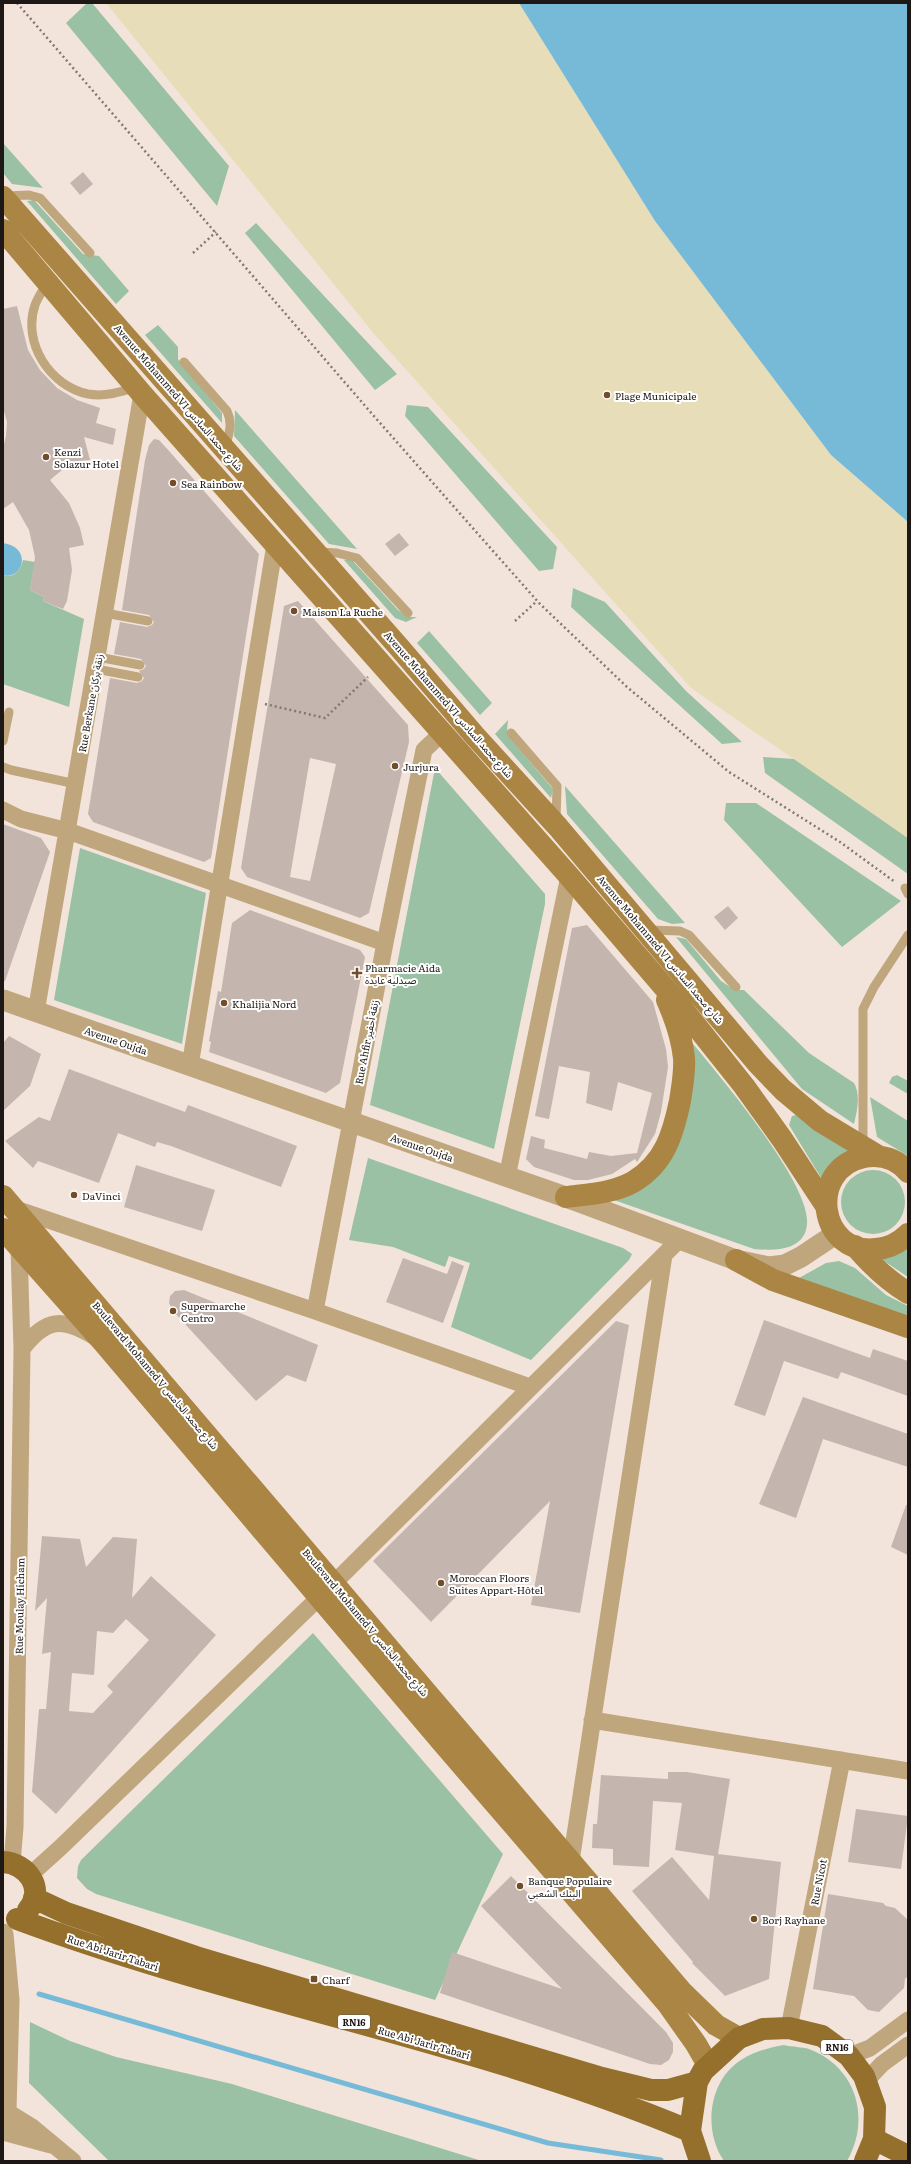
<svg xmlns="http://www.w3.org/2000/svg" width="911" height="2164" viewBox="0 0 911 2164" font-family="Literata,'Noto Sans Arabic',serif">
<rect width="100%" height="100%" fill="#f2e4da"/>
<path fill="#9ac1a4" d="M87 3H92L229 166 217 206 66 23Z
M3 143 43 188 12 184 3 173Z
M34 200 83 254 99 256 129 291 116 304 27 201Z
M256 223 397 374 375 390 245 233Z
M158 325 178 347V359L222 413V423L145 335Z
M407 405 428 407 557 547 553 569 539 571 405 416Z
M235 410 357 549 329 544 234 436Z
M23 560 35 562 30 590 44 597 43 601 84 619 69 707 3 684V575C14 579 21 570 23 560Z
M344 560H352L398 610 409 617H417L406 622 395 618Z
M573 588 605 602 686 691 742 742 722 744 571 607Z
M429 631 492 703 480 715 417 643Z
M508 720 507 731 509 737 553 789 551 798 495 734Z
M763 757 795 759 908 838V874L765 773Z
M435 768 545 894V904L494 1149 370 1105Z
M565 786 685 923 672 924 658 919 567 814Z
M726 803H756L901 901 842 947 724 820Z
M80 848 206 893 182 1044 54 1000Z
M676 937 686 939 721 981 735 990H744L809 1053 854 1083C861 1096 857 1110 854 1124L802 1089Z
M689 1039C717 1073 811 1183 807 1224 805 1251 774 1251 754 1249L611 1199 647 1182Z
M897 1075 908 1081V1094L889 1083 892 1077Z
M870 1097 908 1121V1156L877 1137Z
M796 1115 852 1152 823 1181 789 1125 792 1116Z
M368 1158 623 1248 632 1254 629 1260 531 1360 451 1327 470 1263 449 1256 445 1267 393 1247 349 1240Z
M841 1202a32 32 0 1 1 64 0a32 32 0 1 1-64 0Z
M908 1246V1277L881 1259Z
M839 1261 855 1268 886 1295 908 1306V1317L799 1278 826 1263Z
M313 1633 503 1854 435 2000 96 1894 87 1889 77 1878 78 1866 81 1860Z
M30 2022 70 2041 116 2057 232 2084 482 2161H109L29 2083Z
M784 2045C792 2047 802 2047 809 2049 857 2067 871 2119 847 2161H724C703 2131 708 2081 741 2060 755 2051 768 2048 784 2045Z"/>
<path fill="#e7deb9" d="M106 3H519L655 221 831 455 908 522V838L691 688 375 335Z"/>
<path fill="#77bad8" d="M519 3H908V522L831 455 655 221Z
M3 543C33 547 23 581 3 575Z"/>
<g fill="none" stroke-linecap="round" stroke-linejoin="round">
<path stroke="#77bad8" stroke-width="5" d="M39 1994 548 2143 661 2160"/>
</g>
<path fill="#c4b5ae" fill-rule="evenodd" d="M83 172 93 184 80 195 70 183Z
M17 306 28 350 40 370 57 388 77 400 100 408 96 423 116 429 113 445 84 437 90 460 77 461 67 466 50 480 69 503 80 528 84 545 69 548 72 570 67 601 63 609 43 601 44 597 30 590 35 557 29 530 13 502 3 509V448L6 436 7 422 3 408V309Z
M154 439 159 440 170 452 259 554 211 858 204 862 93 822 88 814 110 678 137 683 142 681 144 678 139 671 112 666 139 671 144 669 146 666 141 659 114 654 120 622 147 627 152 625 154 622 149 615 122 610 145 460 149 445Z
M399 533 409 545 395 556 385 544Z
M298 601 408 725 409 742 369 913 360 918 247 877 241 868 284 606ZM310 758 336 764 310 881 290 877Z
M3 824 41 838 50 852 5 981H3Z
M728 906 738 918 725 930 714 917Z
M250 910 360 950 365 957 340 1083 326 1093 209 1052 211 1042 209 1041 218 991 221 992 232 923Z
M587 925 653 1002 666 1049 668 1067 661 1112 655 1134 637 1162 635 1159 612 1174 588 1180H574L534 1167 526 1159 531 1136 545 1140 544 1148 587 1159 589 1152 611 1156 637 1153 652 1093 618 1082 612 1111 586 1103 590 1072 559 1066 549 1119 535 1116 572 928Z
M9 1036 41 1054 30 1086 3 1111V1043Z
M69 1069 185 1112 188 1105 297 1146 281 1187 171 1146 157 1142 155 1147 118 1133 99 1183 38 1161 33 1168 5 1141 39 1117 50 1121Z
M136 1165 215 1190 202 1231 124 1207Z
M403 1258 447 1274 452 1261 464 1266 443 1323 386 1302Z
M184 1290 318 1345 306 1382 287 1375 256 1401 173 1311 169 1303 170 1296 175 1291Z
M764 1320 870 1358 873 1349 908 1361V1396L841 1372 838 1379 784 1361 765 1416 734 1405Z
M616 1321 629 1325 580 1613 531 1605 550 1501 431 1622 373 1561Z
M803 1397 908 1434V1467L823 1439 796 1518 759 1504Z
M906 1505H908V1555L891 1547Z
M42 1536 80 1539 86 1567 113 1537 137 1539 132 1598 151 1576 216 1635 56 1814 32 1792 39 1709H46L51 1652 42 1654 47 1598 35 1611ZM126 1619 149 1640 107 1686 113 1692 93 1713 69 1711 72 1673 94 1675 97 1631 113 1633Z
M668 1772H687L730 1779 718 1854 781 1862 769 1979 725 1996 692 1963 693 1962 632 1891 672 1857 709 1900 714 1856 675 1850 682 1803 653 1801 649 1867 613 1865V1849L592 1848 593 1824H597L601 1775 668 1779Z
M856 1809 908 1816 901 1869 848 1862Z
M511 1876 666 2032 673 2043V2052L669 2060 661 2065 650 2064 440 1993 452 1952 562 1989 481 1906Z
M828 1894 883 1903 886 1906 895 1908 908 1920V1976L905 1979 904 1988 879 2012 868 2010 854 1996 813 1989Z"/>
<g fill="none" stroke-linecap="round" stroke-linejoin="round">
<path stroke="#827973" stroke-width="2.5" stroke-dasharray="2 3" stroke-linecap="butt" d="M17 3 373 415 539 603 627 687 729 772 840 842 895 882
M193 253 216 232
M515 621 537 601
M265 704 325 718 368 677"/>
<path stroke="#c0a67d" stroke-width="9" d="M6 196 29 195 40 198 90 253
M47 283C43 290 38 297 35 305 22 343 50 386 88 394 105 397 121 392 136 387
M184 362 227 411C233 424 229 434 225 448
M320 552 337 553 357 558 408 613
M105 613 148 621
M98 657 140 665
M96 669 138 677
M511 733 557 786 556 821
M3 741 9 712
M3 767 11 770 76 784
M905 888 908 894
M648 930 680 931 689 935 736 987
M863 1146V1009L874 987 908 935"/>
<path stroke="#c0a67d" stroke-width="17" d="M3 810 21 819 68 831 385 943
M36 1012 142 394
M190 1066 275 544
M507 1177 569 876
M13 1208 315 1311 530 1387
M315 1311 385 943 424 750 441 734
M22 1349C46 1318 62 1317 95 1337
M592 1720 908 1771
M571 1861 664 1255
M12 1863 15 1827 22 1349 19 1248
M30 1875 61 1847 333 1584 680 1239
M789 2028 842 1760
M849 2056 870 2048 908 2020
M866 2081 882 2064 908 2045
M6 2111 32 2127 73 2161
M3 2132 51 2145"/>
<path stroke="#c0a67d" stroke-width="21" d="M3 1000 577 1201 736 1260 769 1267 785 1265 801 1257 837 1233
M3 1934 9 2000 6 2111 3 2125"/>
<path stroke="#ab8544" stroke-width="22" d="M3 197 398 646 475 736 558 827 758 1064 783 1090 820 1121 878 1156
M3 230 142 394 569 876 682 1008 744 1086 782 1139 826 1206
M908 1172C897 1159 881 1154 864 1157 806 1169 819 1256 876 1249 889 1248 899 1243 908 1234
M3 1196 682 1992 716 2025 739 2038
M566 1197C589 1194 613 1193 633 1182 665 1163 673 1134 680 1101 682 1087 685 1073 684 1058 682 1039 675 1018 667 1000
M3 1229 103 1342 441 1741 667 2003 696 2044 708 2065
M855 1246C871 1265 887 1280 908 1293
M736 1260 773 1280 908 1327"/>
<path stroke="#95702d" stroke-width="22" d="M3 1862C27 1863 46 1889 28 1910
M34 1898 66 1913 196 1957 602 2078 651 2090H668L697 2082
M17 1919C237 2001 473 2040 690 2131
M874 2139 908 2156
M700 2161 690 2131 697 2082 703 2071 739 2038 763 2029 789 2028 822 2036 849 2056 864 2076 875 2107 874 2139 865 2161"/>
</g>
<g fill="#724d28" stroke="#fff" stroke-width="1.5">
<circle cx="607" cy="395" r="4"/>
<circle cx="46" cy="457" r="4"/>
<circle cx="173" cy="483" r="4"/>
<circle cx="294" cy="611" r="4"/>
<circle cx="395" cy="766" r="4"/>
<path d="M355 967h4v4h4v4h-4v4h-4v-4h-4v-4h4z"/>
<circle cx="224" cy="1003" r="4"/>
<circle cx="74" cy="1195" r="4"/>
<circle cx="173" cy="1311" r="4"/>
<circle cx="441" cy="1583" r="4"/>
<circle cx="520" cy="1886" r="4"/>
<circle cx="754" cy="1919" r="4"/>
<rect x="310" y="1975" width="8" height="8" rx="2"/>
</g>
<g text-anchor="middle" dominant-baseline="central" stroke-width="4" stroke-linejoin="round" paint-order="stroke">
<g fill="#fff" stroke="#615d5b" stroke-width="1">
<rect x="338" y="2015" width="32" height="14" rx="3"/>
<rect x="821" y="2040" width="32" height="14" rx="3"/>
</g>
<g font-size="9" font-weight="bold" fill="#1d1815">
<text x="354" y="2022">RN16</text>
<text x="837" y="2047">RN16</text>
</g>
<g font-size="10" fill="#1d1815" stroke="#fff" text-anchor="start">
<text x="615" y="395">Plage Municipale</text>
<text x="54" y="451">Kenzi<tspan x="54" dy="12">Solazur Hotel</tspan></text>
<text x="181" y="483">Sea Rainbow</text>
<text x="302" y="611">Maison La Ruche</text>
<text x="403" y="766">Jurjura</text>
<text x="365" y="967">Pharmacie Aida<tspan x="365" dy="12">صيدلية عايدة</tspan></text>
<text x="232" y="1003">Khalijia Nord</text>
<text x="82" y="1195">DaVinci</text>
<text x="181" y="1305">Supermarche<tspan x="181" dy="12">Centro</tspan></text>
<text x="449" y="1577">Moroccan Floors<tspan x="449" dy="12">Suites Appart-Hôtel</tspan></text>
<text x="528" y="1880">Banque Populaire<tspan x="528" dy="12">البنك الشعبي</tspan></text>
<text x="762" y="1919">Borj Rayhane</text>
<text x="322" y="1979">Charf</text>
</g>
<g font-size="10" fill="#1d1815" stroke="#fff">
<text transform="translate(179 397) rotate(49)">Avenue Mohammed VI شارع محمد السادس</text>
<text transform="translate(90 703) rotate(-80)">Rue Berkane زنقة بركان</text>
<text transform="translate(449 704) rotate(49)">Avenue Mohammed VI شارع محمد السادس</text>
<text transform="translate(661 949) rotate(50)">Avenue Mohammed VI شارع محمد السادس</text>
<text transform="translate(116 1040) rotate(19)">Avenue Oujda</text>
<text transform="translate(366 1042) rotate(-79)">Rue Ahfir زنقة أحفير</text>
<text transform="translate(422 1147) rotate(19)">Avenue Oujda</text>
<text transform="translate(156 1375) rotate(50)">Boulevard Mohamed V شارع محمد الخامس</text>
<text transform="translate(19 1606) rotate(-89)">Rue Moulay Hicham</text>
<text transform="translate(366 1622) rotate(50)">Boulevard Mohamed V شارع محمد الخامس</text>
<text transform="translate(818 1882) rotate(-79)">Rue Nicot</text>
<text transform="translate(113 1952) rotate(18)">Rue Abi Jarir Tabari</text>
<text transform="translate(424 2042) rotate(16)">Rue Abi Jarir Tabari</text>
</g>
</g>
<rect width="911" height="2164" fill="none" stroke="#1d1815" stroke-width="8"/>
</svg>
